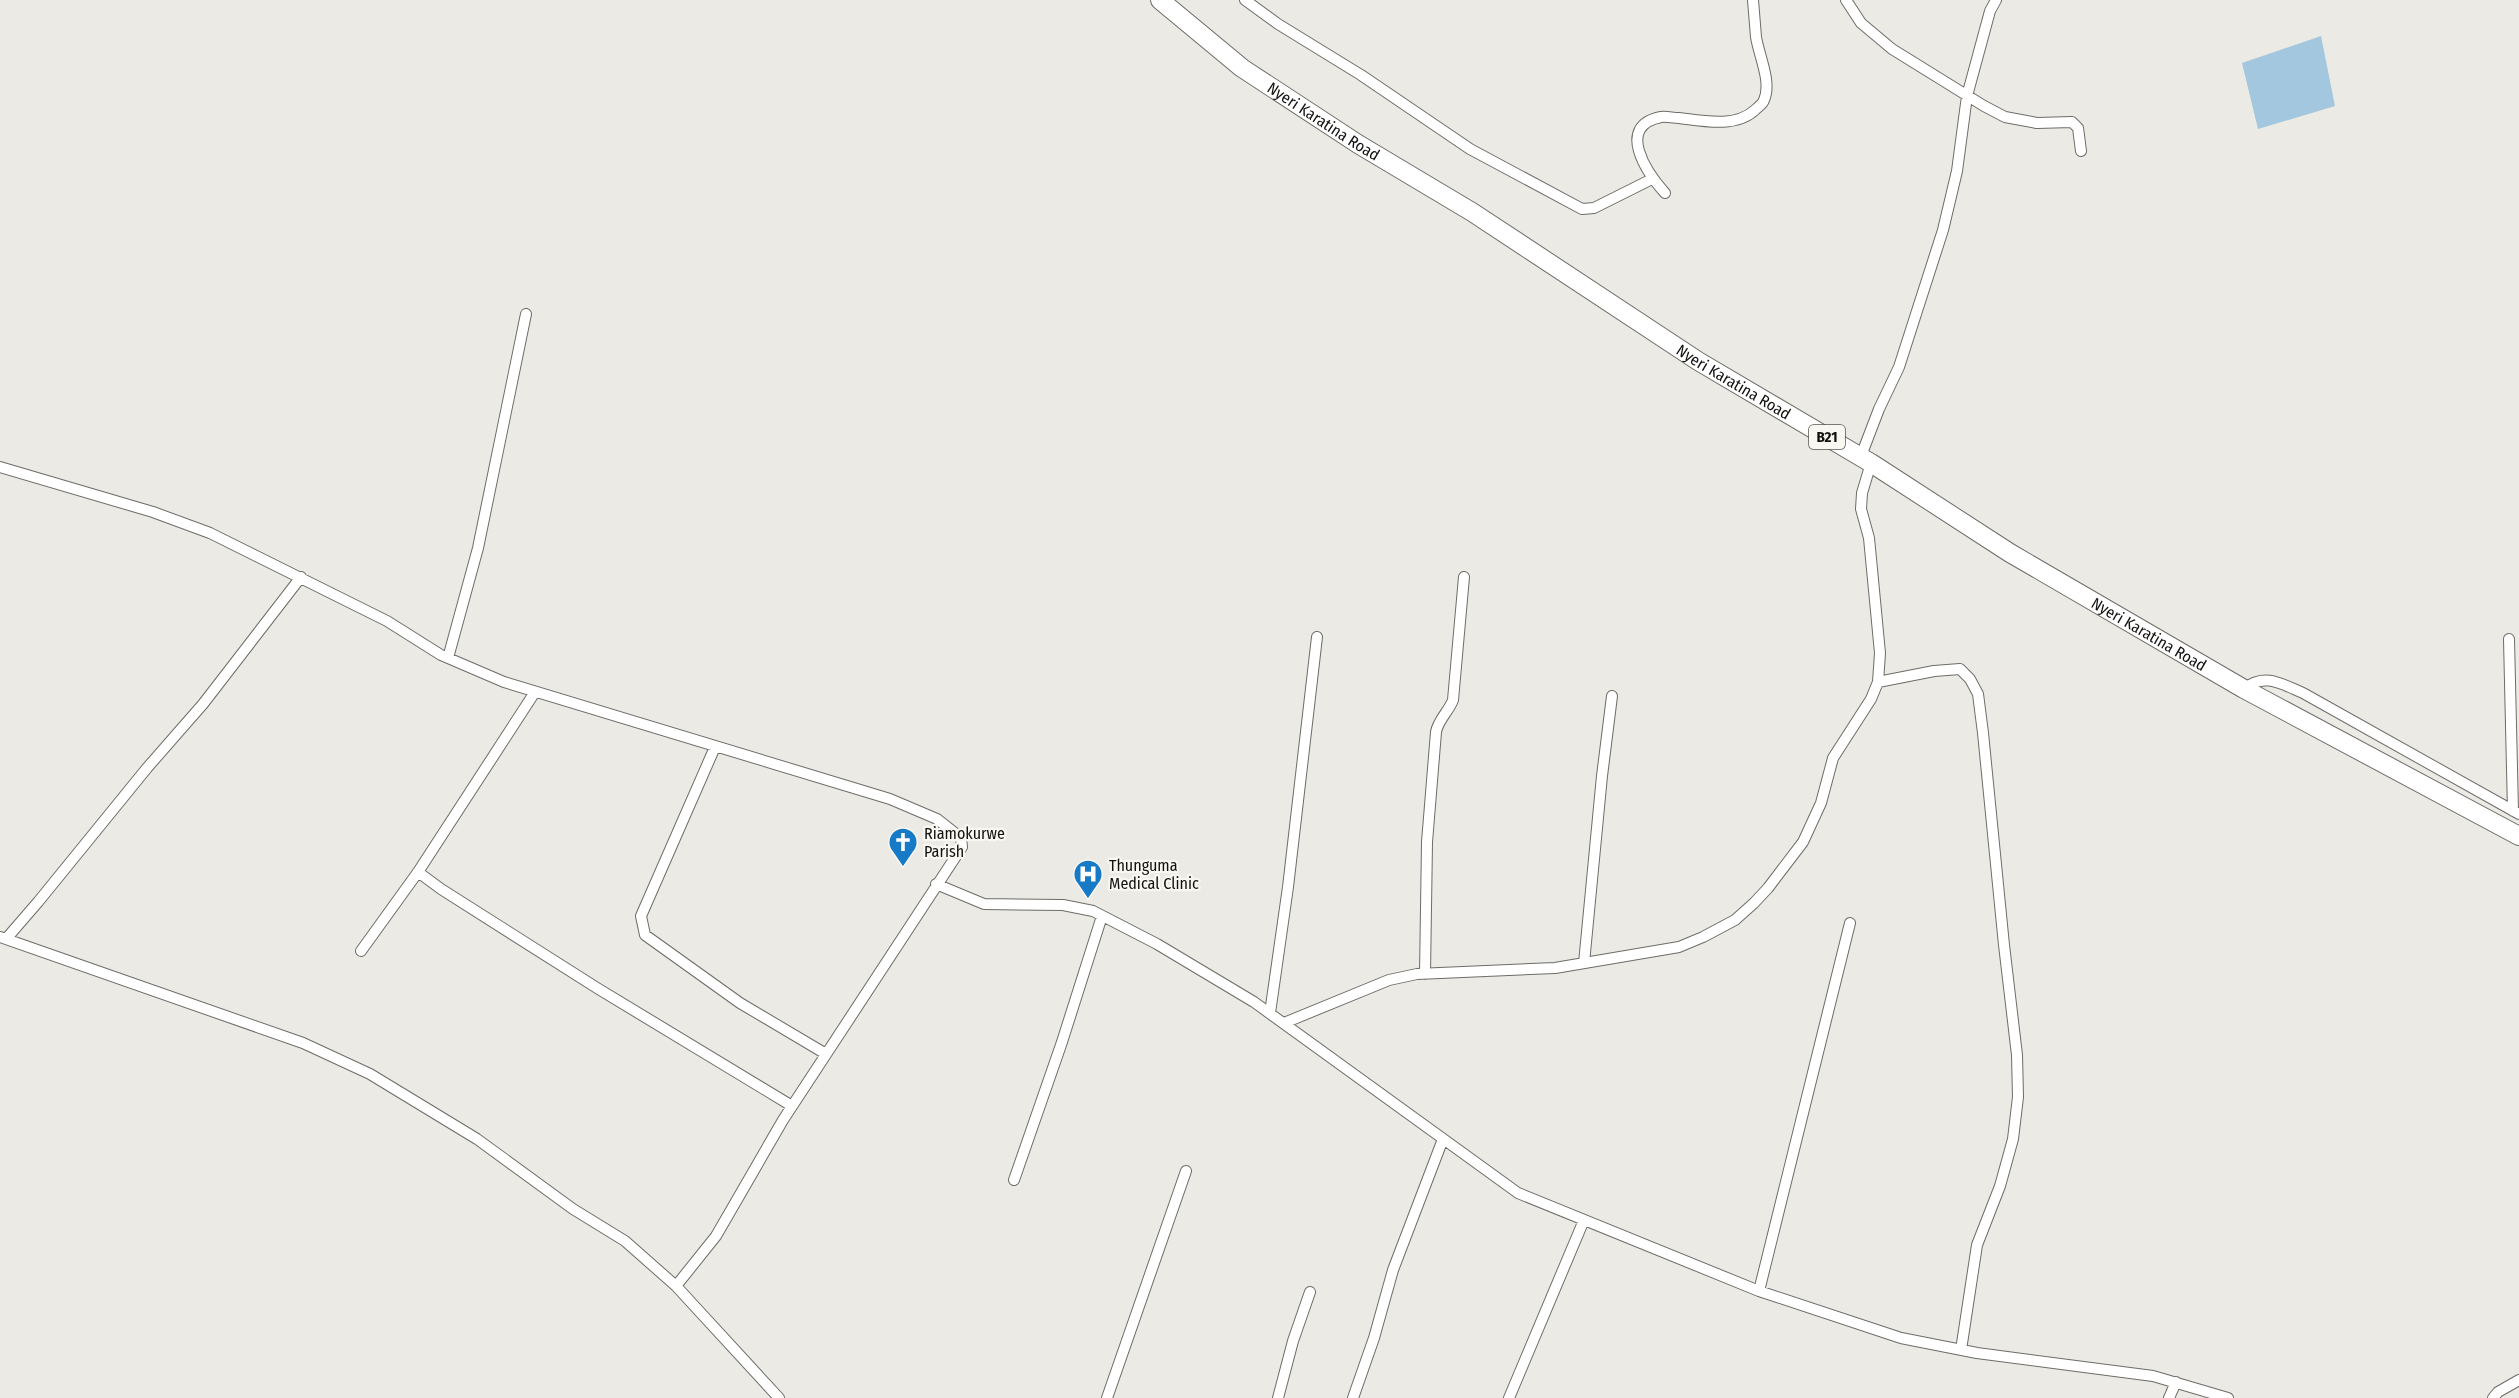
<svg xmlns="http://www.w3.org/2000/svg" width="2519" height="1398" viewBox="0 0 2519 1398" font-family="'Fira Sans Condensed',sans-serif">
<rect width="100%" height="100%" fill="#eceae5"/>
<path fill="#a2c7de" d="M2321 36 2335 106 2258 129 2242 63Z"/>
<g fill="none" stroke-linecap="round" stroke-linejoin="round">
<g stroke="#6d6c67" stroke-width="12">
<path id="minor" d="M1245 0 1278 24 1361 75 1470 149 1582 209 1594 208 1652 179
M1846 0 1861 23 1892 49 1984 106 2005 117 2037 123 2072 122 2078 128 2081 151
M1665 193C1647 173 1615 126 1661 117 1666 116 1673 118 1679 118 1703 121 1736 128 1755 110 1758 107 1763 104 1764 100 1772 82 1759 56 1756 37 1755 25 1754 12 1753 0
M1861 456 1879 409 1899 367 1943 230 1957 171 1967 96 1990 11 1996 0
M0 467 153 512 210 533 387 621 441 655 504 682 890 799 937 819 961 838 962 847 783 1120 716 1236 676 1286
M2509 639 2513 811
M448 658 478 548 526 314
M1878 682 1934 671 1960 669 1970 679 1978 694 1983 733 2004 945 2017 1055 2018 1097 2013 1139 2000 1186 1977 1245 1961 1350
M2244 689C2264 672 2282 684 2303 693L2519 814
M715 747 641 916 645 935 740 1003 826 1054
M418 872 441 889 597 988 792 1106
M936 884 984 904 1063 905 1093 911 1157 944 1254 1002 1518 1193 1759 1291 1901 1338 1977 1353 2153 1376 2228 1398
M0 937 303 1043 370 1074 477 1139 573 1209 625 1241 676 1286 779 1398
M6 939 38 902 147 768 203 704 301 577
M361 951 418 872 535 692
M1584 963 1602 776 1612 696
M1425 974 1427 842 1436 732C1438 720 1449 711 1453 700L1464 577
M1270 1013 1288 887 1317 637
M1284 1023 1389 980 1417 974 1555 968 1679 947 1703 937 1735 920 1754 903 1768 888 1803 842 1821 803 1833 758 1871 699 1878 682 1880 653 1869 538 1861 509 1862 493 1871 463
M1014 1180 1062 1042 1102 916
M1759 1291 1850 923
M1107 1398 1186 1171
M1278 1398 1293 1341 1310 1292
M1353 1398 1374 1338 1393 1270 1443 1139
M1509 1398 1584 1220
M2169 1398 2176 1382
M2493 1398 2498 1392 2519 1380"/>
</g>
<g stroke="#6d6c67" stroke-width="20">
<g id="trunk">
<path id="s1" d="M1160 0 1242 68 1358 144 1472 212 1698 361 1871 463 2010 553 2244 689 2519 836"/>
</g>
</g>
<use href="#minor" stroke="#fff" stroke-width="10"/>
<use href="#trunk" stroke="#fff" stroke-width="18"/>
</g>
<defs>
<g id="church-pin" transform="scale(1.5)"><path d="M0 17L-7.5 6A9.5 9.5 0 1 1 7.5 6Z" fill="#177ac6" stroke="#f9f7f2"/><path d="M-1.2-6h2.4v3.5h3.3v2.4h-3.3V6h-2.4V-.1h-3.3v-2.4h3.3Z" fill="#fff"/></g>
<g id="hospital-pin" transform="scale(1.5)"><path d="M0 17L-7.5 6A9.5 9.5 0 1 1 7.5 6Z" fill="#177ac6" stroke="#f9f7f2"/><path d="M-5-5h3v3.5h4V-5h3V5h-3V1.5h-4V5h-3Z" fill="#fff"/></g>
</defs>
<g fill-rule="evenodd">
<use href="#church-pin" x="903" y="842"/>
<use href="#hospital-pin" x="1088" y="874"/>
</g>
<g text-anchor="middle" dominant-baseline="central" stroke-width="4.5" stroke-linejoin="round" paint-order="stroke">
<rect fill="#f9f7f2" stroke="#575653" stroke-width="1.5" x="1809" y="425" width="36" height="24" rx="4.5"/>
<g font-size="15" font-weight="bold" fill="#11110f">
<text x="1827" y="437">B21</text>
</g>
<g font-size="16" fill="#11110f" stroke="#f9f7f2">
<text stroke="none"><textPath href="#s1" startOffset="204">Nyeri Karatina Road</textPath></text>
<text stroke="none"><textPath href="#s1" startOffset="690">Nyeri Karatina Road</textPath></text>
<text stroke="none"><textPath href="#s1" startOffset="1176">Nyeri Karatina Road</textPath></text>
</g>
<g font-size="16" fill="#11110f" stroke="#f9f7f2" text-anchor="start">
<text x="924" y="833">Riamokurwe<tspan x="924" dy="18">Parish</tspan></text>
<text x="1109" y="865">Thunguma<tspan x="1109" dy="18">Medical Clinic</tspan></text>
</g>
</g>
</svg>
